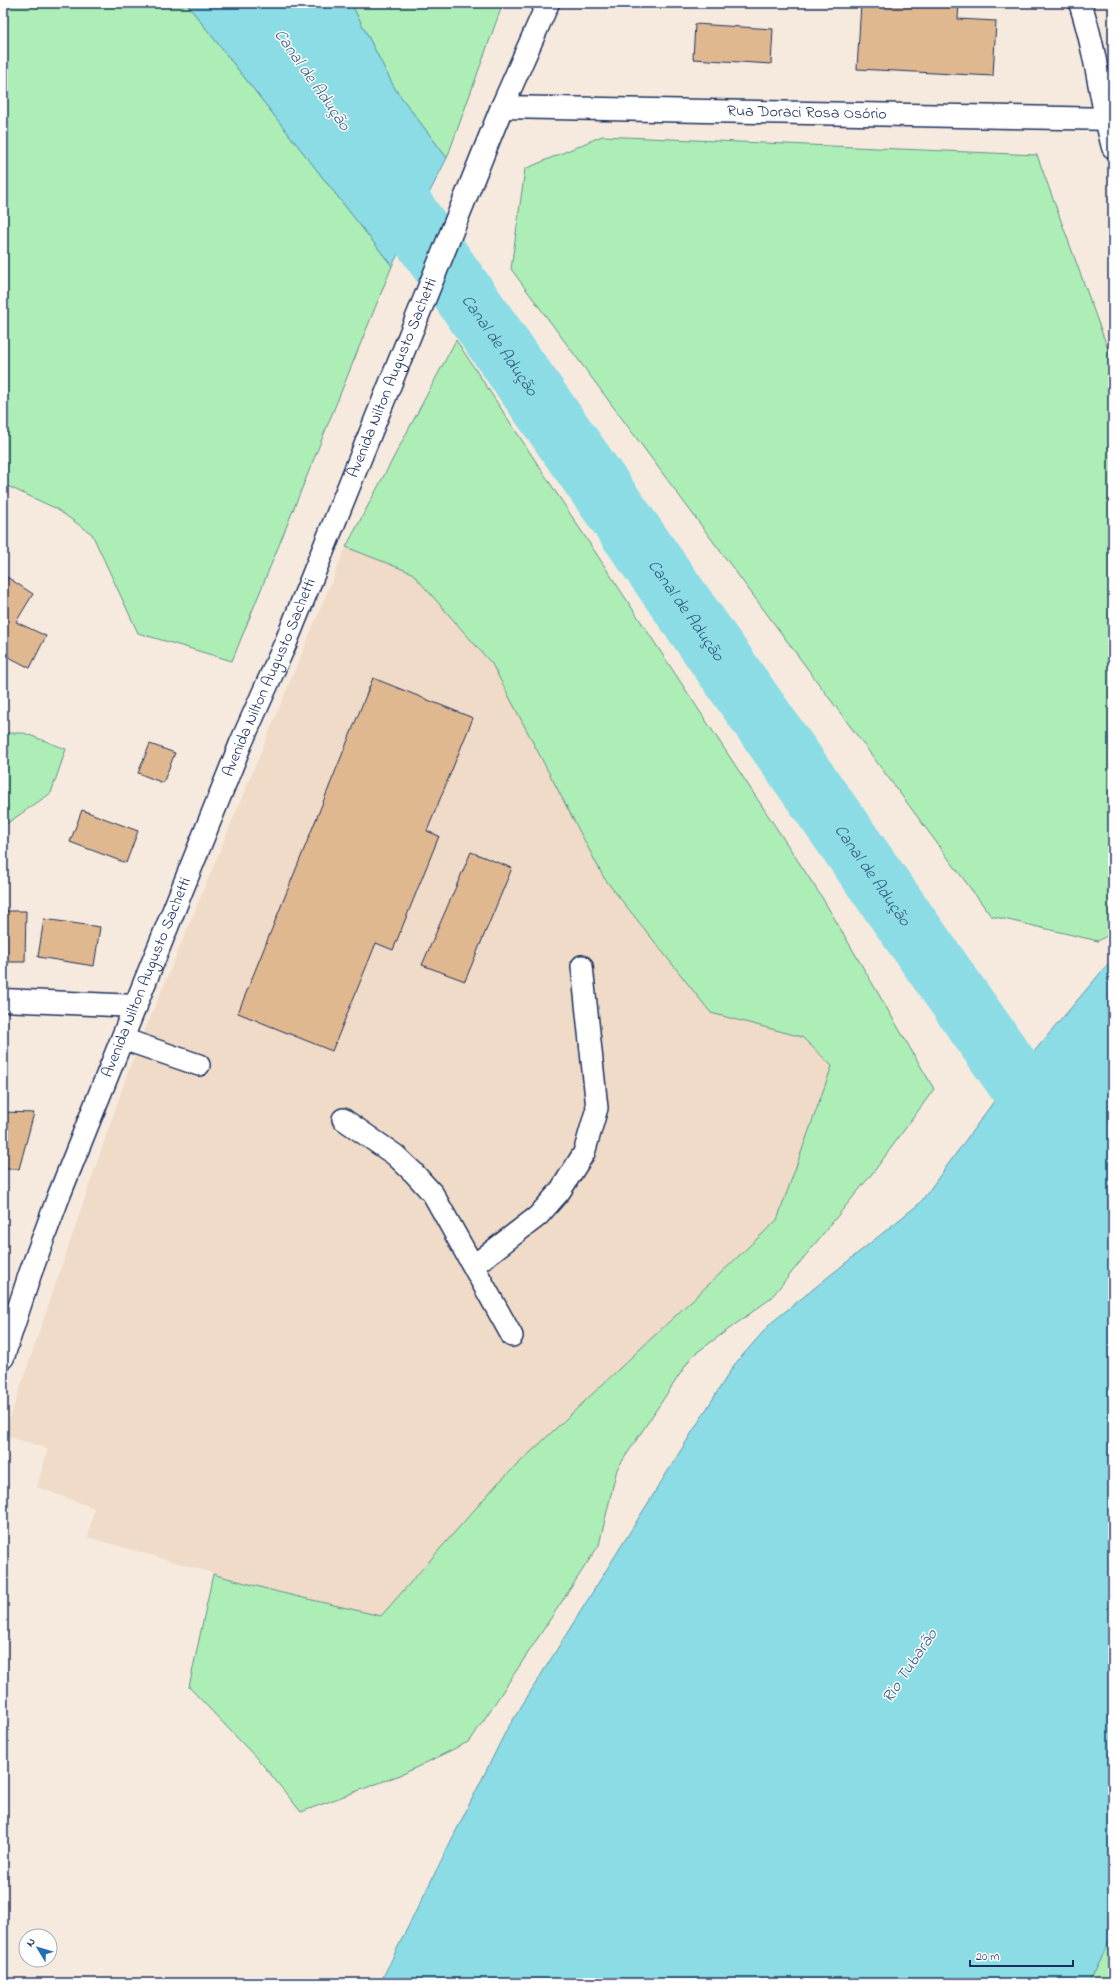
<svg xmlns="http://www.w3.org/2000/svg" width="1116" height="1986" viewBox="0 0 1116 1986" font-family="'Indie Flower',sans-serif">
<rect width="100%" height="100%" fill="#f6eade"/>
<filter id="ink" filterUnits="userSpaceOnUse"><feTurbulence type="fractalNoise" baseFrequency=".025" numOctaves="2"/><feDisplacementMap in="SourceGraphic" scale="8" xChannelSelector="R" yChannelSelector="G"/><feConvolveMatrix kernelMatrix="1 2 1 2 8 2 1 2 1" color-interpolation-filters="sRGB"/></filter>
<g filter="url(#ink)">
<path fill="#efdbc7" d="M346 547 412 573 492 664 604 878 711 1013 802 1037 832 1066 777 1220 498 1483 381 1616 278 1592 88 1537 94 1508 37 1487 48 1449 4 1435 129 1069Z"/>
<path fill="#adeeb6" stroke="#648e8a" d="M3 3H186L392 266 232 661 138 633 92 534 55 508 3 484Z
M351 3H503L447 158 395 89Z
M602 136 1037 155 1113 363V932L1098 941 991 916 511 269 525 169Z
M456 340 823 899 934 1089 875 1170 770 1299 692 1356 617 1469 599 1545 470 1741 403 1774 301 1812 263 1765 189 1687 213 1574 278 1592 381 1616 498 1483 777 1220 832 1066 802 1037 711 1013 604 878 492 664 412 573 346 547Z
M3 733H24L66 749 51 793 3 826Z
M1113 1933V1983H1089Z"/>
<path fill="#8bdce5" stroke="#5e97af" d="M186 3H351L395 89 447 158 392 266Z
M1113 958V1933L1089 1983H380L506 1731 734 1365 771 1323 920 1203 1005 1086Z"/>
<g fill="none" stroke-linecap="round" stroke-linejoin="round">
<path stroke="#8bdce5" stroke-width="62" id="s1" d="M365 154 1113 1217"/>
</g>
<path fill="#e0b890" stroke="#1b2f5e" d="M861 3H959L958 19 996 21 993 76 857 69Z
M695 24 773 29 771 64 693 59Z
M7 577 33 594 16 622 46 636 30 668 3 654 5 644 3 643V585Z
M373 678 473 718 427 831 439 836 393 950 376 943 332 1051 238 1013Z
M150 744 175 753 163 783 138 773Z
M82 810 138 831 126 863 70 842Z
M471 852 512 868 465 981 422 965Z
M3 911H26L25 962H3Z
M44 919 100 927 94 966 38 957Z
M3 1112 34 1113 19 1169H3Z"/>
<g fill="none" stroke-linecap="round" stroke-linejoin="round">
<g stroke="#1b2f5e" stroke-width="24">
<path id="lane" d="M123 1039 199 1065
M343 1119 395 1155 413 1172 433 1194 512 1336
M473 1266 538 1216 560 1191 584 1153 597 1108 582 966"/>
</g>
<g stroke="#1b2f5e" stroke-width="25">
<g id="street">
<path id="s2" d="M502 107 1113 119"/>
<path d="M3 1000 136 1006"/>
</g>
</g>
<g stroke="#1b2f5e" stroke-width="25">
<g id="secondary">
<path d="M1080 3C1096 49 1100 99 1113 147"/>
<path id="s3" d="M3 1357 30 1274 58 1198 241 743 286 642 502 107 548 3"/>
</g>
</g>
<use href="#lane" stroke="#fff" stroke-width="21"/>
<use href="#street" stroke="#fff" stroke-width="22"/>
<use href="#secondary" stroke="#fff" stroke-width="22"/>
</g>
</g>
<g text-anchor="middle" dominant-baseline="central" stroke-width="3" stroke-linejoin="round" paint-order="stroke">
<g font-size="16" fill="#1b2f5e" stroke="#fff">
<text stroke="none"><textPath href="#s2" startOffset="305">Rua Doraci Rosa Osório</textPath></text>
<text stroke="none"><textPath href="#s3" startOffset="1054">Avenida Nilton Augusto Sachetti</textPath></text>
<text stroke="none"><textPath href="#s3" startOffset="730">Avenida Nilton Augusto Sachetti</textPath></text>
<text stroke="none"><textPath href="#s3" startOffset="406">Avenida Nilton Augusto Sachetti</textPath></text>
</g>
<g font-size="17" font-style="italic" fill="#375a80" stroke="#fff">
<text transform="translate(312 80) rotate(55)">Canal de Adução</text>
<text stroke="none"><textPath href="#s1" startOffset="234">Canal de Adução</textPath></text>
<text stroke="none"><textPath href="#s1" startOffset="558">Canal de Adução</textPath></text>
<text stroke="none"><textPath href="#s1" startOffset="882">Canal de Adução</textPath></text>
<text transform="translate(910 1666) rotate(-56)">Rio Tubarão</text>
</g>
</g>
<rect width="1116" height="1986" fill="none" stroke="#fff" stroke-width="16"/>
<rect x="8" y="8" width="1100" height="1970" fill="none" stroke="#1b2f5e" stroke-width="1.5" filter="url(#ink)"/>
<g transform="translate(38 1948) rotate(308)"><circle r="19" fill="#ffffff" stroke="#a4acbf"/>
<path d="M0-3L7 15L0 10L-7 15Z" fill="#1f6fb2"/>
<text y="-6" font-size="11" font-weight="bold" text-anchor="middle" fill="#1b2f5e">N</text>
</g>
<path d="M970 1960v6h103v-6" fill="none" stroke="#1b2f5e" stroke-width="2"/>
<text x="976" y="1960" font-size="12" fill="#1b2f5e" stroke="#ffffff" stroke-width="3" paint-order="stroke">20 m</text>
</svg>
